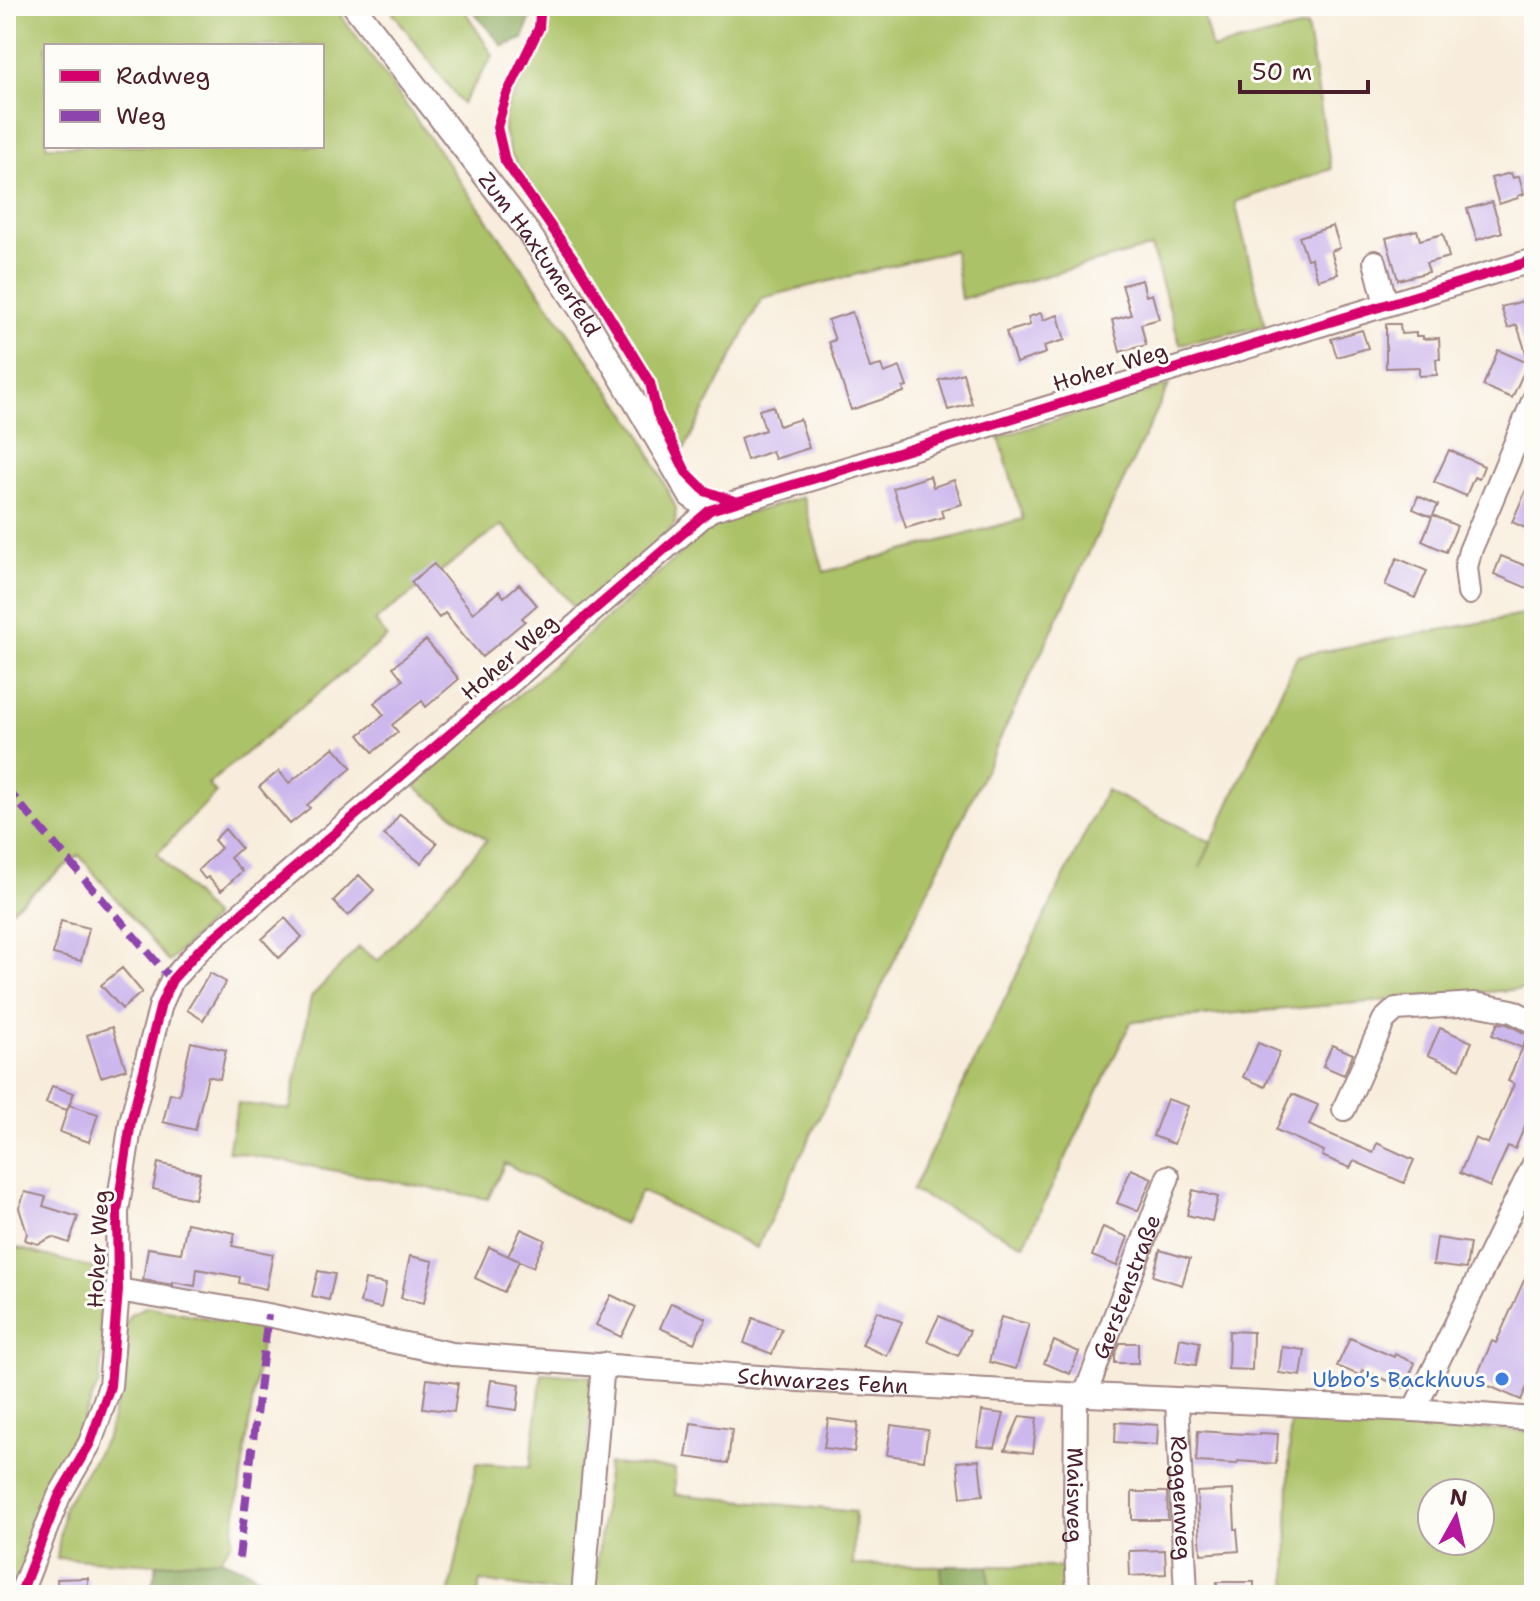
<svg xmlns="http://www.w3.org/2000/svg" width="1540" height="1601" viewBox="0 0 1540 1601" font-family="'Shantell Sans',sans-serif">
<rect width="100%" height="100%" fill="#fdfcf7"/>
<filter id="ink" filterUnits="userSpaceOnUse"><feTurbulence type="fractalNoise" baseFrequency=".0125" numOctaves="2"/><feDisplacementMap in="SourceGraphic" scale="16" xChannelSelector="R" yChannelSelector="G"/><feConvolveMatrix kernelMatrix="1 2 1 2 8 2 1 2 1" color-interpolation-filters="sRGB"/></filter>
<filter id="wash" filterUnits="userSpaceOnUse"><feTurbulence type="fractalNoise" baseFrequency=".006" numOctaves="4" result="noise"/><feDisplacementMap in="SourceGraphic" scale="32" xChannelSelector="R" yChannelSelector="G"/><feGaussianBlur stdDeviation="1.8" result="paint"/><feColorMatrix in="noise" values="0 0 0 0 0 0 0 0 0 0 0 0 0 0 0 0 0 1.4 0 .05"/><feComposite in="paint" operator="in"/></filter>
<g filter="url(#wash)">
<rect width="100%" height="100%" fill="#f8eddc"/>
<path fill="#acc267" stroke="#7b7049" stroke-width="2" fill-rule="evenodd" d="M6 6H333L355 34 639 431 676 508 675 524 654 547 576 609 502 525 375 621 387 637 208 784 216 793 157 854 214 917 169 962 79 855 6 914ZM46 46H322V146H46Z
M388 6H462L493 56 462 104Z
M544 6H1201L1212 49 1307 26 1331 169 1235 202 1265 326 1180 344 1151 247 961 299 954 250 762 298 685 448 664 405 650 367 510 153 504 131 505 111 545 36Z
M1169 385 757 1248 641 1191 624 1225 505 1163 488 1199 228 1151 238 1103 290 1110 311 997 359 947 378 961 487 840 414 786 710 528 730 519 803 497 824 572 1023 519 999 437Z
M1534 613V988L1131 1022 1024 1245 912 1191 1106 790 1211 842 1200 868 1297 656Z
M6 1245 107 1272 104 1292 106 1315 99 1383 45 1505 13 1595H6Z
M147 1306 257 1328 262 1336 232 1541 220 1559 157 1564 57 1558 64 1507 107 1437 121 1384 125 1327 130 1315Z
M542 1373 594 1377 576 1594 480 1581 478 1595H449L477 1463 530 1467Z
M1290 1418 1534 1432V1595H1287ZM1480 1493V1541H1432V1493Z
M608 1464 675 1469V1494L855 1512 853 1565 941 1566 942 1595H594Z
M988 1566 1063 1567 1064 1595H990Z"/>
<path fill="#89a85c" stroke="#6a6444" stroke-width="2" d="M471 6H527L531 16 523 39 503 46 474 13Z
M220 1559 247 1570 272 1584 271 1595H150L157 1564Z
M941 1566H988L990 1595H942Z"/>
<g id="blocks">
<path fill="#cdb8ed" d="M1511 173 1513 178 1519 176 1524 194 1518 196V198L1499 204 1491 178Z
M1492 202 1502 232 1477 240 1467 209Z
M1333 226 1340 248 1331 251 1338 274 1318 280 1311 258 1307 259 1299 237Z
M1417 230 1420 240 1443 234 1449 257 1426 263 1429 272 1398 280 1386 238Z
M1142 280 1146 296 1152 294 1159 319 1141 324 1146 345 1120 352 1112 320 1131 315 1122 285Z
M1527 300 1534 323V368H1531L1517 325 1508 328 1501 307Z
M852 312 870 368 881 365 884 373 900 367 907 387 903 388 904 392 851 410 829 342 835 340 828 320Z
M1041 313 1043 320 1058 315 1065 340 1044 346 1046 353 1016 363 1006 332 1030 325 1028 317Z
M1386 324H1400L1401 334 1416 333V336H1423V339L1439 338 1440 359H1436L1437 375 1419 376V367L1386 368Z
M1362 330 1368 348 1337 357 1331 339Z
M1498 350 1528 363 1512 398 1483 386Z
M963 373 972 404 948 410 939 380Z
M773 406 779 426 800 419 809 448 775 459 772 451 747 460 740 438 765 430 759 410Z
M1449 450 1484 466 1479 479 1474 477 1466 496 1434 482Z
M1534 472V532L1512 522Z
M930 476 933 487 954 480 962 504 941 510 943 517 906 528 893 488Z
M1418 496 1438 505 1433 515 1457 526 1446 552 1422 541 1432 517 1413 509Z
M1501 556 1534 569 1527 588 1494 574Z
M1397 558 1427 571 1415 598 1385 585Z
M434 564 473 613 499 591 504 597 519 584 537 605 522 618 525 621 482 657 445 613 439 618 411 582Z
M426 640 459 679 426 707 422 701 392 725 398 732 373 752 359 735 384 715 374 703 403 680 393 667Z
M334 747 352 768 307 805 310 808 290 824 259 787 279 771 289 783Z
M400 814 437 843 421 863 384 835Z
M225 829 241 848 230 858 242 871 221 891 208 877 205 879 198 870 221 848 214 840Z
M359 875 374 890 348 916 333 901Z
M285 918 302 937 279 958 262 939Z
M61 921 89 928 81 961 53 954Z
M122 968 142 992 122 1009 101 985Z
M210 973 226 982 203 1020 187 1010Z
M1498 1023 1507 1024 1528 1035 1522 1048 1492 1035Z
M112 1027 126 1069 101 1077 87 1035Z
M1440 1028 1472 1042 1460 1069 1428 1055Z
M1528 1035 1534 1036V1105L1515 1149 1508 1146 1490 1187 1460 1173 1475 1138 1488 1144 1514 1084 1508 1081Z
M191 1042 226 1050 220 1079 208 1076 195 1130 163 1122 170 1093 179 1095Z
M1258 1043 1280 1052 1265 1087 1243 1077Z
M1332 1045 1353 1054 1344 1075 1323 1066Z
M52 1086 74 1093 67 1110 46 1103Z
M1292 1094 1318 1105 1309 1125 1373 1153 1377 1143 1414 1160 1404 1183 1354 1161 1350 1168 1322 1156 1324 1151 1276 1130Z
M1167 1099 1188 1106 1174 1144 1153 1136Z
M69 1105 98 1114 89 1142 60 1132Z
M158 1163 200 1173 195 1199 153 1189Z
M1131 1169 1152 1178 1138 1211 1117 1203Z
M1193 1190 1218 1197 1212 1221 1187 1215Z
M25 1192 46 1197 43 1206 78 1217 69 1243 52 1237 38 1244 25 1240 27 1233 19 1208Z
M187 1223 235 1233 232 1246 273 1254 266 1289 239 1283 240 1277 197 1269 195 1286 173 1282V1285L143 1280 148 1248 181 1253Z
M1103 1227 1128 1237 1117 1266 1092 1256Z
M521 1229 545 1240 533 1267 508 1256Z
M1437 1238 1470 1243 1466 1269 1433 1265Z
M489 1247 519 1261 504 1292 475 1278Z
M1160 1250 1190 1259 1182 1285 1153 1276Z
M410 1256 433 1261 424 1303 401 1298Z
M1534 1258V1372L1521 1400 1475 1380 1492 1341 1496 1343Z
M318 1271 335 1274 329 1300 312 1296Z
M365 1280 386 1284 381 1308 360 1303Z
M611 1295 636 1307 621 1337 596 1325Z
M671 1303 706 1318 694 1343 660 1328Z
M877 1311 902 1322 887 1356 862 1345Z
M939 1316 970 1331 958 1356 927 1341Z
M1001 1317 1029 1324 1016 1369 989 1362Z
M753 1318 782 1329 772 1354 744 1343Z
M1229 1331 1253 1332 1252 1370 1228 1369Z
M1180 1338 1200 1342 1196 1365 1176 1362Z
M1350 1338 1394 1357 1395 1354 1415 1363 1404 1388 1363 1370 1361 1376 1337 1366Z
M1054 1341 1079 1352 1070 1374 1044 1363Z
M1120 1343H1138V1363H1115V1355Z
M1282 1347 1305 1350 1301 1376 1279 1373Z
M427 1379 458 1383 454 1412 423 1408Z
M491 1380 520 1384 517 1410 487 1406Z
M982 1411 1004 1414 995 1448 977 1446Z
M1020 1416 1037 1418 1033 1453 1005 1450Z
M828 1419 858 1423 854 1452 824 1448Z
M1116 1422 1158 1425 1157 1445 1115 1442Z
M691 1423 732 1429 728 1463 686 1457Z
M891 1425 928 1430 924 1460 887 1455Z
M1198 1431 1260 1435V1433L1278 1434 1276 1464 1238 1461 1237 1464 1196 1462Z
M979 1460 983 1495 961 1497 957 1462Z
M1233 1490 1235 1529H1237L1239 1551 1201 1554 1197 1492Z
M1132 1492H1167L1168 1520H1132Z
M1165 1550 1166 1574 1130 1576 1129 1551Z
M88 1578V1595H58L57 1579Z
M1217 1582H1254V1595H1217Z"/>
</g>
</g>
<g filter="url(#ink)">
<use href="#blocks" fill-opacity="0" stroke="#a18684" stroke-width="2"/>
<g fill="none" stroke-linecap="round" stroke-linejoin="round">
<g stroke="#a18684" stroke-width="26">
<g id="minor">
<path id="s1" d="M354 6 528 232 584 315 690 496 710 510"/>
<path d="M1375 262 1386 304"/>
<path d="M1469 593 1466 567 1470 551 1534 399"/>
<path d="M1344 1109 1384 1020 1396 1009 1475 1004 1512 1011 1534 1022"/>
<path id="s2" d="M118 1290 268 1315 452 1354 799 1380 1067 1394 1414 1410 1534 1419"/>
<path id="s3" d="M1076 1395 1075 1514 1078 1595"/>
<path id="s4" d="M1085 1395 1168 1177"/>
<path id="s5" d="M1177 1400 1186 1595"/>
<path d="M1414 1410 1534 1164"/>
<path d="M20 1595 59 1496 90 1443 110 1386 118 1290 117 1212 131 1122 161 1004 172 980 198 951 710 510 1534 260"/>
<path d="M583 1595 603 1364"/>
</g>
</g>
<use href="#minor" stroke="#fff" stroke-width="22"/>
<path stroke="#8e44ad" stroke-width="8" stroke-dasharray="16 8" stroke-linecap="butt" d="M6 788 172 980
M239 1558 268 1315"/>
<g stroke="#fdfcf7" stroke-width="15">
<path id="cycleway" d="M536 6 540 15 539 28 506 96 497 127 505 161 578 265 650 383 657 413 686 472 705 491 737 502
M20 1595 59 1496 90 1443 110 1386 118 1290 117 1212 131 1122 161 1004 172 980 198 951 710 510 1534 260"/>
</g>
<use href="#cycleway" stroke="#d6006c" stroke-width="10"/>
</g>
</g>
<circle fill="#3f7fe0" stroke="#fdfcf7" stroke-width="3" cx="1502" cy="1379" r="8"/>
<g text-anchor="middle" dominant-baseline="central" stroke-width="6" stroke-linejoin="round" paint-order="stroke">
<g font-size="22" fill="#4a1f2b" stroke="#fdfcf7">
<text stroke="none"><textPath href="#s1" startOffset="310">Zum Haxtumerfeld</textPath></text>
<text transform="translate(1110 367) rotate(-17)">Hoher Weg</text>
<text transform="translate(509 657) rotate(-41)">Hoher Weg</text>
<text transform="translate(98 1249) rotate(-87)">Hoher Weg</text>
<text stroke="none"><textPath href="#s4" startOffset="116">Gerstenstraße</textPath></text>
<text stroke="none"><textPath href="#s2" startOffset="712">Schwarzes Fehn</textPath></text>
<text stroke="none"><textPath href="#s3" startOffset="100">Maisweg</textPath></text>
<text stroke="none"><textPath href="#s5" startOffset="98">Roggenweg</textPath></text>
</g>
<g font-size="22" fill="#366cbe" stroke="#fdfcf7" text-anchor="end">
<text x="1486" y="1379">Ubbo's Backhuus</text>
</g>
</g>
<rect width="1540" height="1601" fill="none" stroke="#fdfcf7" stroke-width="32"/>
<rect x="44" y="44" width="280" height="104" fill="#fdfcf7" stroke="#b5a4a5" stroke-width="2"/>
<rect x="60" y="70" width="40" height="12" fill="#d6006c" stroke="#b5a4a5" stroke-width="2"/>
<text x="116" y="84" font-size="24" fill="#4a1f2b">Radweg</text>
<rect x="60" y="110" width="40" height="12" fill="#8e44ad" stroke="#b5a4a5" stroke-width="2"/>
<text x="116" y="124" font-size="24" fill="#4a1f2b">Weg</text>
<g transform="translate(1456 1517) rotate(8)"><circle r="38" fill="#fdfcf7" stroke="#b5a4a5" stroke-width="2"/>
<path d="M0-6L14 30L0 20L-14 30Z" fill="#b5179e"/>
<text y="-12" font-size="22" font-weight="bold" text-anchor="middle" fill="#4a1f2b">N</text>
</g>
<path d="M1240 80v12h128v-12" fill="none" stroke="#4a1f2b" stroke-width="4"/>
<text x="1252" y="80" font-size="24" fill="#4a1f2b" stroke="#fdfcf7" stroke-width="6" paint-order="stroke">50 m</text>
</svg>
